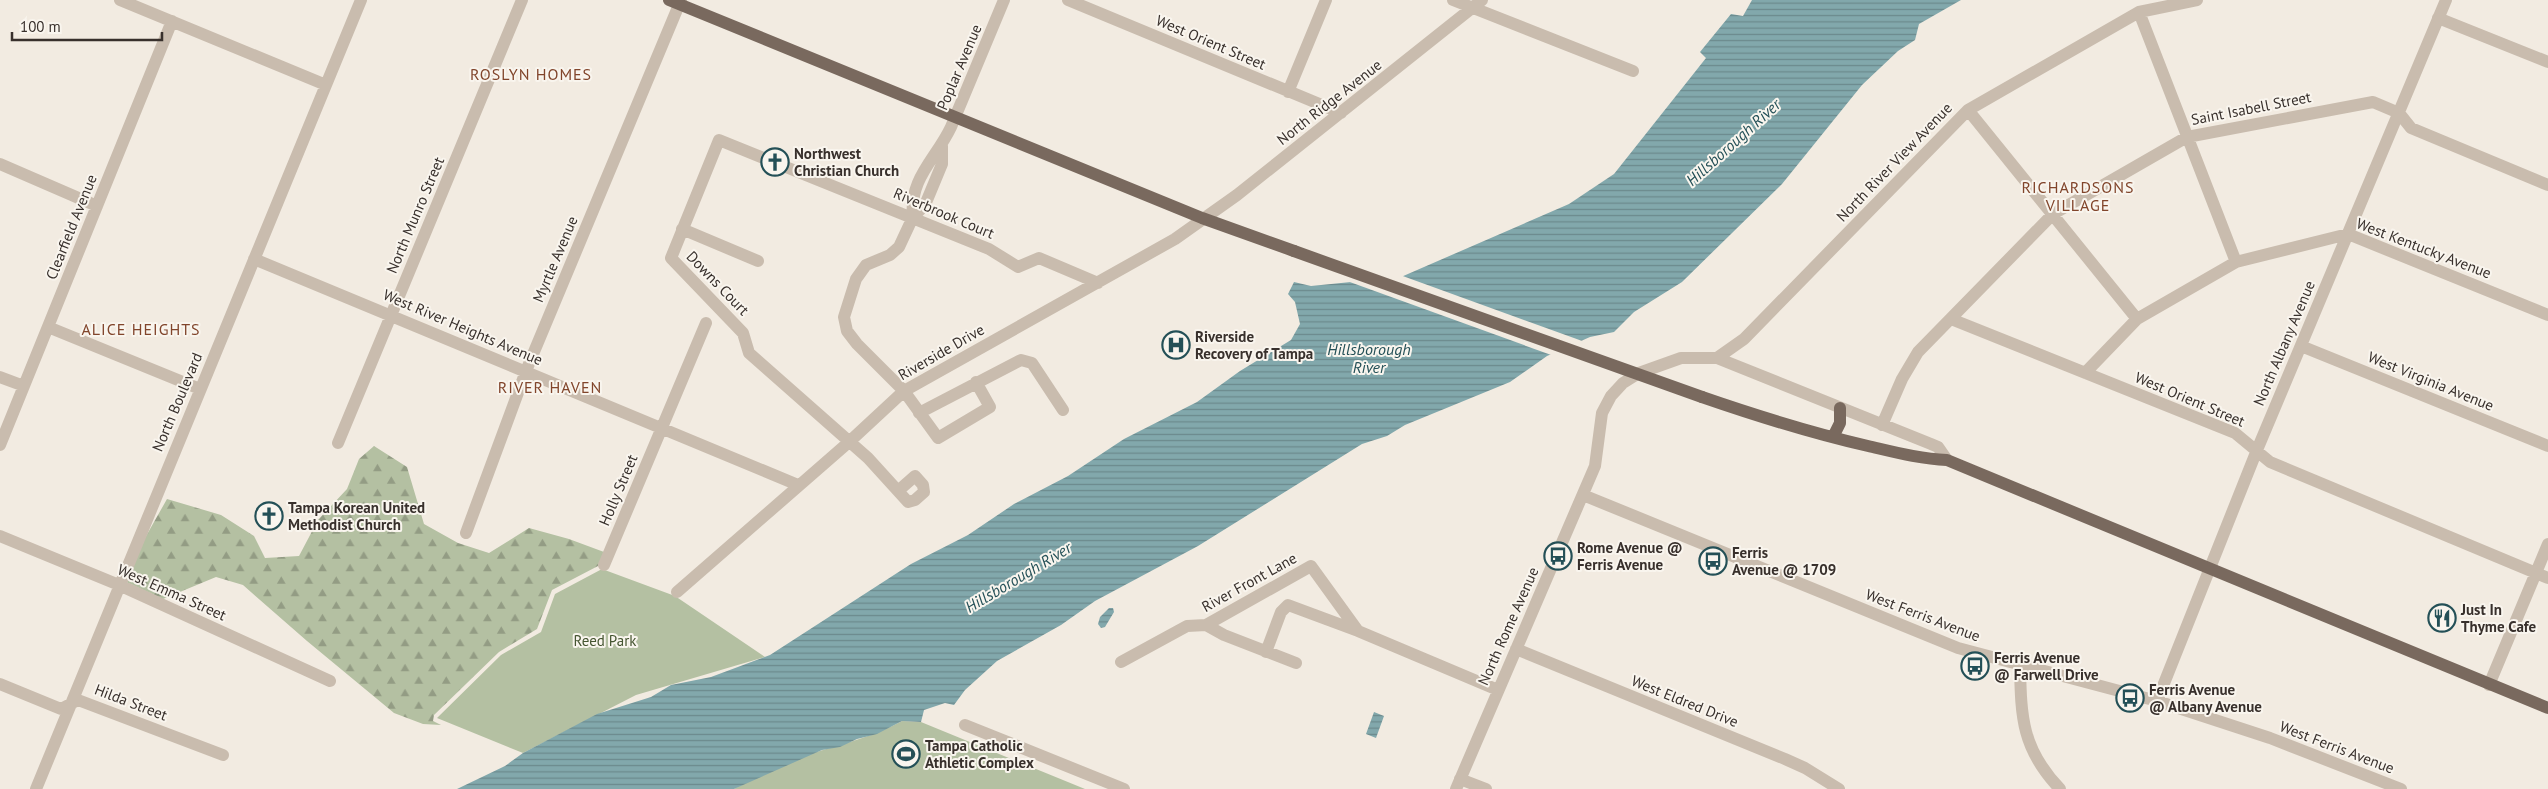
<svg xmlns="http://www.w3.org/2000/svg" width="2548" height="789" viewBox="0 0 2548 789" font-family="'PT Sans',sans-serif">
<defs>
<pattern id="forest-firs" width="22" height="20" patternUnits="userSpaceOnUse" patternTransform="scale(1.25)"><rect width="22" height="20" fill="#b4c0a2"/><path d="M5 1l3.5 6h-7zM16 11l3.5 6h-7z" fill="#939c84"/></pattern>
<pattern id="water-rules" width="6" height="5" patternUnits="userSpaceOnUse" patternTransform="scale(1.25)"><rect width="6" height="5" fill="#82a8ac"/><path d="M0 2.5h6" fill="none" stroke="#6b898c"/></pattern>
</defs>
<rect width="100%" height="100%" fill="#f2ebe1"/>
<path fill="url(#forest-firs)" d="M374 446 407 467 424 524 458 543 489 553 529 528 569 539 604 552 598 566 552 590 537 629 499 652 434 715 433 721 441 725 423 724 394 713 307 641 243 585 216 577 163 599 126 582 141 545 167 499 221 515 254 536 265 558 299 556 318 520 347 489 359 459Z"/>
<path fill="#b4c0a2" d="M602 569 675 596 765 657 636 695 523 753 437 718 501 655 541 632 555 594Z
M902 721 921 722 1085 789H734C760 776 795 758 823 750 850 742 876 735 902 721Z"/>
<path fill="url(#water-rules)" d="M1752 0H1961L1919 24 1915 40 1898 51 1862 85 1782 184 1682 282 1634 312 1614 332 1590 337 1547 356 1510 382 1405 425 1387 436 1362 444 1198 546 1095 601 1061 625 997 661 965 690 954 705 945 703 924 710 921 722 902 721 877 734 857 739 840 747 822 750 734 789H457L505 766 523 753 597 714 651 697 671 685 711 677 770 655 911 564 968 535 1014 504 1068 476 1124 439 1197 402 1240 371 1291 340 1300 324 1295 302 1288 294 1294 282 1311 286 1401 277 1569 204 1614 174 1706 58 1700 52 1731 14 1743 16Z
M1109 608H1113L1114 612 1105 627 1101 628 1098 624 1100 617Z
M1374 712 1384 716 1376 738 1366 734Z"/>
<path fill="#f2ebe1" d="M1400 275 1585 342 1554 356 1347 281Z"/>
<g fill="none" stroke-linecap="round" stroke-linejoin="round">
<path stroke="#c9bcae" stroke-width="12" d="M120 0 326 85
M1068 0 1341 113
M1453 0 1633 71
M2139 12 2236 262
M2438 18 2548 62
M1288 92 1326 0
M1968 110 2137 319
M942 146V164L925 205 913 217 899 247 890 255 866 265 856 279 844 317 847 331 857 344 904 391 938 438 990 407 976 382
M0 164 97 206
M913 217C909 178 936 159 951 127L1004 0
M682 229 758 261
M254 259 798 485
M1951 319 2235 433 2270 462 2548 578
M48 327 200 389
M2301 346 2548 446
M1717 358 1931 444 1938 447 1947 460
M2085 373 2137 319 2236 262 2348 234 2548 315
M0 377 24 386
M919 413 1021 360 1032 363 1063 410
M1882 425 1902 379 1918 352 2053 214 2187 137 2373 102 2399 113 2411 128 2548 185
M338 443 522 0
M0 445 172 21
M898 491 915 476 923 485 924 492 915 500 908 502 868 458 749 353 743 333 671 258 719 140 989 249 1018 267 1039 258 1098 283
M1583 495 1958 648 2157 701 2270 738 2401 789
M466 533 526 371 681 0
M0 536 119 585 330 681
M604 565 706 323
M677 592 849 442 904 391 1175 239 1237 195 1482 0
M1206 625 1224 635 1296 663
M1516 649 1785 759 1805 768 1839 789
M1266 652 1281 612 1288 605 1358 631
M1121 662 1187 626 1206 625 1311 566 1358 631 1498 690
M2020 666C2021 718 2022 749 2060 789
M0 684 61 709 78 700 223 755
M2489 685 2548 544
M2157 701 2257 450 2446 0
M965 725 1124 789
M1460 779 1486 789
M36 789 361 0
M1456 789 1595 466 1602 413 1611 396 1623 383 1639 373 1681 358H1717L1744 339 1968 110 2139 12 2197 0"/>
<path stroke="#79695e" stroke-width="12" d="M669 0 1202 218 1294 251
M1702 397C1757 416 1811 433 1868 446 1894 452 1920 459 1947 460L2548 708
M1833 437 1840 423V408"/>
<path stroke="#79695e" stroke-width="12" d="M1294 251 1702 397"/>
</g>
<defs>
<g id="church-ring" transform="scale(1.4375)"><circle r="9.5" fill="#f9f5ee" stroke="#245057" stroke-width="1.5"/><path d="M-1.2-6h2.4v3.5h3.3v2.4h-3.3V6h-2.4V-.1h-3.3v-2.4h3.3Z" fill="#245057"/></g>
<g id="hospital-ring" transform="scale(1.4375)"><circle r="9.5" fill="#f9f5ee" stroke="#245057" stroke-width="1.5"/><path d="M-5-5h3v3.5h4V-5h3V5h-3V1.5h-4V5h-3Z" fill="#245057"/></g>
<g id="bus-ring" transform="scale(1.4375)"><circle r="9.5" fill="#f9f5ee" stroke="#245057" stroke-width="1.5"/><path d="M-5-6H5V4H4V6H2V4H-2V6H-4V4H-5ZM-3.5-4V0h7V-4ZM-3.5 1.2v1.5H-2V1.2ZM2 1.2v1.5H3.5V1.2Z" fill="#245057"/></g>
<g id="restaurant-ring" transform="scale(1.4375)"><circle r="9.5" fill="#f9f5ee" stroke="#245057" stroke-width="1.5"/><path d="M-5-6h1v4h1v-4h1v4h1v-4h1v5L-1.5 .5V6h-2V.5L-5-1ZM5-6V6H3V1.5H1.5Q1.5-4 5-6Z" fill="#245057"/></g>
<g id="stadium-ring" transform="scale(1.4375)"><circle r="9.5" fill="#f9f5ee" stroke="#245057" stroke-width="1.5"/><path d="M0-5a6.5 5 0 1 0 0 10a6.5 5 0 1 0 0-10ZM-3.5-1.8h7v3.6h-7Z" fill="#245057"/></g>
</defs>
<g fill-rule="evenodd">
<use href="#church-ring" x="775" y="162"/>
<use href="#hospital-ring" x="1176" y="345"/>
<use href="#church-ring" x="269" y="516"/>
<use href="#bus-ring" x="1558" y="556"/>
<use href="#bus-ring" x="1713" y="561"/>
<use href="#restaurant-ring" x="2442" y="618"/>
<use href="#bus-ring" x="1975" y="666"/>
<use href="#bus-ring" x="2130" y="698"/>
<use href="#stadium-ring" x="906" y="754"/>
</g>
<g text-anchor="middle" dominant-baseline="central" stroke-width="4" stroke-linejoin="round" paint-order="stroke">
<g font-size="15" fill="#38302c" stroke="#f9f5ee">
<text transform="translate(1211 42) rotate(23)">West Orient Street</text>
<text transform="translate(959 67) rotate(-67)">Poplar Avenue</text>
<text transform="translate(1329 102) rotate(-38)">North Ridge Avenue</text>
<text transform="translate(2251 108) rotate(-11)">Saint Isabell Street</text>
<text transform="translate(1894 162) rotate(-46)">North River View Avenue</text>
<text transform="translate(944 213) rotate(23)">Riverbrook Court</text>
<text transform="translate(415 215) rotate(-67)">North Munro Street</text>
<text transform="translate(71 227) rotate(-68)">Clearfield Avenue</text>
<text transform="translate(2424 248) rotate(21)">West Kentucky Avenue</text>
<text transform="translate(555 259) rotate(-67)">Myrtle Avenue</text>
<text transform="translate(718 283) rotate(46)">Downs Court</text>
<text transform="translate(463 327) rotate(23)">West River Heights Avenue</text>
<text transform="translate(2284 343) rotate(-67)">North Albany Avenue</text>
<text transform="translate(941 352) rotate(-30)">Riverside Drive</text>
<text transform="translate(2431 381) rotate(22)">West Virginia Avenue</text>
<text transform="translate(2190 399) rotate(23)">West Orient Street</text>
<text transform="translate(177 402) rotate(-67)">North Boulevard</text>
<text transform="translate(618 490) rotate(-67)">Holly Street</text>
<text transform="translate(1249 582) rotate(-29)">River Front Lane</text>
<text transform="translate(172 592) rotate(24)">West Emma Street</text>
<text transform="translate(1923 615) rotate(21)">West Ferris Avenue</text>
<text transform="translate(1508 626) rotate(-66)">North Rome Avenue</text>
<text transform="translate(1685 701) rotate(22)">West Eldred Drive</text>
<text transform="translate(131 702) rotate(21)">Hilda Street</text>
<text transform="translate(2337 747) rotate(21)">West Ferris Avenue</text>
</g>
<g font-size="15" font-weight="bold" fill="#38302c" stroke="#f9f5ee" text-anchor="start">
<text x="794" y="153">Northwest<tspan x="794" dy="17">Christian Church</tspan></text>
<text x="1195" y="336">Riverside<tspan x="1195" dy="17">Recovery of Tampa</tspan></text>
<text x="288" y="507">Tampa Korean United<tspan x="288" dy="17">Methodist Church</tspan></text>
<text x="1577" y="547">Rome Avenue @<tspan x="1577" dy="17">Ferris Avenue</tspan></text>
<text x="1732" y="552">Ferris<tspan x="1732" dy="17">Avenue @ 1709</tspan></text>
<text x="2461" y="609">Just In<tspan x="2461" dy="17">Thyme Cafe</tspan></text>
<text x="1994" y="657">Ferris Avenue<tspan x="1994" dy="17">@ Farwell Drive</tspan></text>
<text x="2149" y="689">Ferris Avenue<tspan x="2149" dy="17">@ Albany Avenue</tspan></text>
<text x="925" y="745">Tampa Catholic<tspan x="925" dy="17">Athletic Complex</tspan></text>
</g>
<g font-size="15" fill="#455531" stroke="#f9f5ee">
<text x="605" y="640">Reed Park</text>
</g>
<g font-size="16" letter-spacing="1" fill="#81452b" stroke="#f9f5ee">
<text x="531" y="74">ROSLYN HOMES</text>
<text x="2078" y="187">RICHARDSONS<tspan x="2078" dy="18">VILLAGE</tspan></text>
<text x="141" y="329">ALICE HEIGHTS</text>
<text x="550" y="387">RIVER HAVEN</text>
</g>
<g font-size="16" font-style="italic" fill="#245057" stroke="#f9f5ee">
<text transform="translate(1733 142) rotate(-42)">Hillsborough River</text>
<text x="1369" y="349">Hillsborough<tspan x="1369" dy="18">River</tspan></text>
<text transform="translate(1018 577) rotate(-31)">Hillsborough River</text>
</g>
</g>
<path d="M12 32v8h150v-8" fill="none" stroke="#38302c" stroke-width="2.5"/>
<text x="20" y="32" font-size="15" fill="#38302c" stroke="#f9f5ee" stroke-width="4" paint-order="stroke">100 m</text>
</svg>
